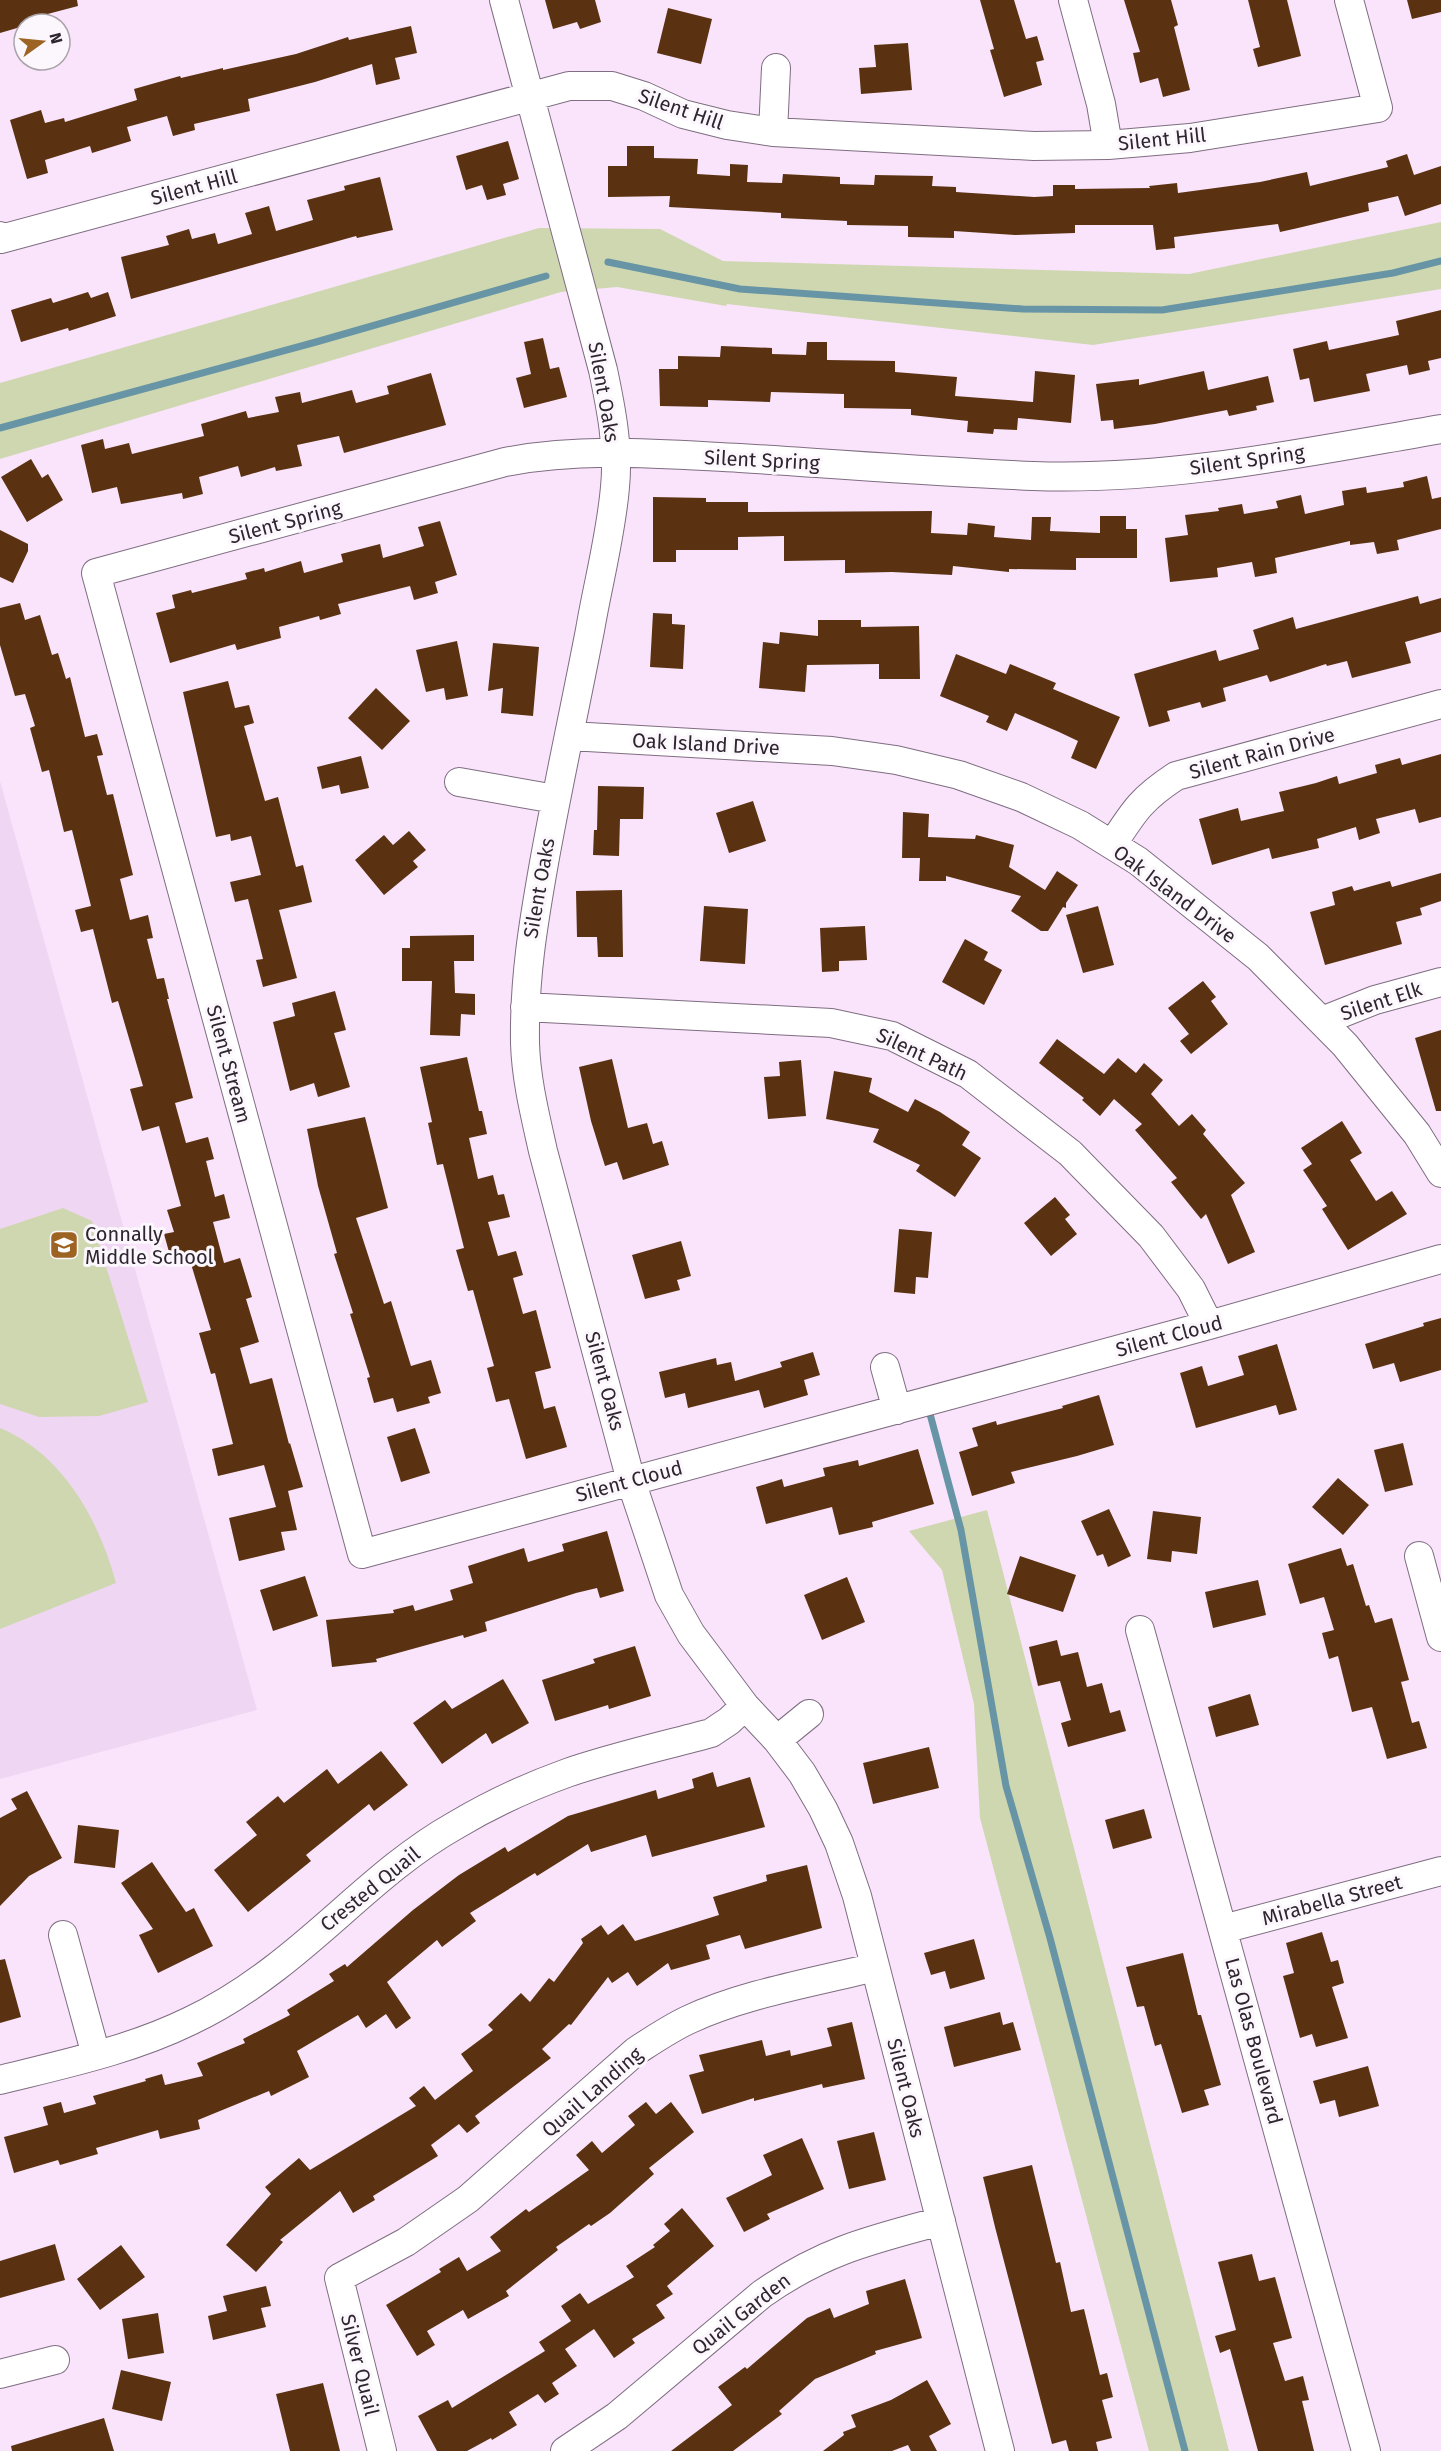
<svg xmlns="http://www.w3.org/2000/svg" width="1441" height="2451" viewBox="0 0 1441 2451" font-family="'Fira Sans',sans-serif">
<rect width="100%" height="100%" fill="#f9e4fb"/>
<path fill="#efd6f3" d="M0 781 257 1710 0 1779Z"/>
<path fill="#cfd7b0" d="M1441 222V289L1093 345 727 304 726 306 617 287 561 292 0 459V383L539 228 660 229 723 261 1189 274Z
M63 1208 92 1221 148 1402 99 1416 39 1417 0 1404V1229Z
M0 1428C63 1454 99 1520 116 1583L0 1629Z
M987 1510 1229 2451H1149L980 1818 974 1704 942 1570 909 1531Z"/>
<g fill="none" stroke-linecap="round" stroke-linejoin="round">
<path stroke="#6795a5" stroke-width="7" d="M608 262 740 289 1023 309 1162 310 1393 273 1441 261
M0 428 316 342 546 276
M930 1414 961 1530 1006 1786 1050 1938 1185 2451"/>
</g>
<path fill="#5b3211" d="M0 0H77L78 6 40 16 41 21 0 33Z
M545 0H595L601 22 580 29 577 22 553 29Z
M980 0H1014L1026 39 1037 36 1044 60 1036 62 1042 85 1004 97 990 50 994 49Z
M1124 0H1171L1178 25 1174 27 1190 90 1163 97 1158 78 1140 83 1133 53 1140 52Z
M1248 0H1287L1301 56 1258 67 1253 49 1260 47Z
M1407 0H1441V12L1412 19Z
M668 8 712 19 701 64 657 53Z
M411 26 417 53 395 58 400 79 376 85 372 64 315 82 248 99 250 111 194 124 195 130 173 136 167 116 127 127 131 141 92 153 90 146 45 160 48 173 27 179 10 120 41 110 45 123 64 118 65 122 137 100 134 89 180 76 181 78 223 68V70L296 54 348 37 349 40Z
M908 43 912 90 861 94 859 68 876 67 874 45Z
M508 141 519 179 503 184 506 195 487 200 482 185 466 190 456 156Z
M627 146H654V158L698 159 697 174 730 176V164L748 165 747 182 782 183 783 174 840 177V184L874 185 875 175 933 176 932 186 956 187V192L1034 197 1053 196V185H1075V189L1150 188 1149 186 1177 183 1178 193 1260 182 1307 172 1310 186 1388 167 1386 161 1407 154 1414 175 1441 166V204L1405 216 1398 196 1368 203 1369 211 1298 228 1280 232 1278 224 1174 237 1175 248 1156 250 1153 225H1075V233L1015 235 954 231V238L908 237V226L847 225V221L781 218V213L669 207 670 196 608 197V166H627Z
M380 177 393 230 357 238 356 236 131 299 121 257 169 245 166 236 189 229 192 239 215 233 218 244 252 234 245 213 269 206 276 231 313 220 307 200 345 190 344 186Z
M88 292 91 298 108 292 116 316 69 331 68 328 21 342 11 310 51 298 53 303Z
M1441 310V358L1428 361 1430 370 1409 375 1407 365 1366 374 1370 391 1314 402 1309 378 1300 380 1293 349 1327 341 1329 350 1399 335 1396 321Z
M543 338 550 369 559 367 567 397 524 408 516 378 531 374 524 342Z
M807 342H827V360L895 361V372L957 377 955 396 1033 402 1035 371 1075 375 1071 423 1018 418 1017 430 994 429 993 434 967 432 968 421 911 415V409L844 408V394L771 392 770 402 708 400V407L660 406 659 369H678V356L720 357 721 346 772 348V354L806 355Z
M1204 371 1208 390 1268 376 1274 402 1256 406 1257 410 1229 416 1227 410 1155 424 1114 429 1113 420 1101 421 1096 384 1139 379V385Z
M431 373 446 425 344 453 339 436 297 445 302 466 276 471 275 467 241 477 238 466 199 477 203 494 183 499 182 493 121 504 117 487 92 493 81 445 103 439 105 449 129 443 132 454 204 436 201 424 246 411 248 418 279 412 275 397 300 392 302 403 352 390 356 403 389 394 387 386Z
M31 459 42 478 48 474 63 500 27 522 1 477Z
M1427 476 1432 499 1441 497V529L1397 540 1399 550 1377 554 1374 542 1350 545V541L1275 558 1277 573 1255 577 1252 562 1217 568 1218 577 1170 582 1165 538 1188 535 1185 515 1219 511 1218 508 1242 504 1244 514 1278 508 1276 501 1301 495 1305 514 1344 505 1342 491 1366 487 1367 493 1404 487 1403 482Z
M653 497 706 498V502H748V512L932 511 931 533 967 535 968 523 995 526 994 537 1031 540 1032 517H1051L1050 531 1100 533V516H1126V529H1137V558H1076V570L1009 569V572L953 566 952 575 892 572 845 573V560L784 561V536L738 537V550H676V562H653Z
M440 521 457 575 435 582 438 593 414 600 410 586 338 604 341 614 320 620 319 616 279 627 281 638 237 650 235 644 170 663 156 613 175 608 172 595 191 590 192 593 247 579 245 573 264 568 265 572 301 561 304 573 343 562 341 554 380 544 383 558 424 546 418 527Z
M0 530 28 544V551L13 583 0 577Z
M1418 596 1420 604 1441 598V632L1405 642 1411 663 1352 678 1347 661 1327 666 1326 664 1270 682 1267 675 1223 688 1226 701 1202 708 1200 702 1167 711 1170 721 1149 727 1134 674 1216 650 1219 661 1259 649 1253 630 1293 617 1296 629Z
M20 603 25 620 40 615 52 655 58 653 66 679 70 677 85 737 97 734 103 755 97 756 107 795 113 794 133 875 120 879 130 920 148 915 153 938 147 939 157 979 164 978 169 999H167L193 1098 175 1103 186 1143 208 1137 214 1159 206 1161 215 1197 224 1194 230 1218 213 1222 224 1263 240 1258 252 1297 246 1299 259 1342 240 1348 250 1384 272 1378 289 1444 290 1443 303 1487 288 1491 297 1530 281 1532 285 1550 239 1561 229 1518 276 1507 264 1465 218 1476 212 1449 233 1444 215 1373 211 1374 199 1333 211 1330 188 1254 171 1259 164 1234 174 1232 167 1210 181 1206 159 1126 142 1131 130 1089 143 1086 118 1001 112 1003 93 929 81 932 75 910 91 906 72 830 64 832 49 770 42 772 30 728 35 726 25 694 15 696 0 645V608Z
M653 613 672 614V624L685 625 683 669 650 667Z
M818 620H861V627L919 626 920 679H879V664L807 665 805 692 759 688 763 642 779 644 780 632 818 636Z
M457 641 468 696 446 700 444 688 426 692 416 650Z
M493 643 539 647 533 716 501 713 503 688 488 691Z
M956 654 1006 674 1010 664 1056 683 1053 689 1120 717 1096 769 1071 758 1078 741 1059 732 1015 713 1007 731 986 722 989 716 940 696Z
M228 681 235 708 249 705 254 723 244 726 265 801 278 797 296 867 303 865 312 902 279 910 297 978 263 987 256 960 263 959 248 899 235 902 230 882 261 875 251 836 231 841 230 834 216 837 183 692Z
M376 688 410 721 382 750 348 718Z
M1441 754V817L1419 823 1415 809 1376 819 1380 833 1359 840 1356 827 1317 839 1319 848 1272 859 1269 848 1212 865 1199 819 1238 808 1241 821 1284 811 1279 792 1316 783 1337 776 1339 784 1377 773 1375 765 1400 758 1402 765Z
M361 756 369 788 341 794 339 785 322 789 317 767Z
M598 786 644 787 643 819H620L619 856 593 855 594 830H597Z
M753 801 766 841 729 853 716 813Z
M903 812 929 814 928 837 975 839 976 835 1014 845 1009 867 1045 890 1057 871 1078 885 1066 903V908L1063 907 1048 931H1041L1011 911 1021 896 946 876V881H919L920 858H902Z
M409 831 426 850 413 861 418 867 384 895 355 860 384 835 393 845Z
M1441 873V901L1420 908 1422 915 1396 922 1402 944 1325 965 1310 912 1335 905 1332 892 1352 886 1354 891 1390 881 1392 887Z
M622 890 623 957H598L597 937H577L576 891Z
M704 906 748 909 745 964 700 961Z
M1098 906 1114 965 1083 973 1066 915Z
M865 926 867 960 839 961V971L822 972 820 928Z
M474 935V961H454L455 993 475 994V1015L461 1014 460 1036 430 1035 432 981H402V948H410V936Z
M965 939 988 952 984 960 1002 970 984 1005 942 982Z
M1203 981 1216 997 1211 1001 1228 1024 1191 1054 1180 1041 1189 1034 1168 1008Z
M335 991 346 1030 334 1033 350 1087 318 1097 314 1083 290 1091 273 1022 295 1016 292 1003Z
M1441 1030V1111H1436L1415 1038Z
M1057 1039 1104 1074 1118 1058 1136 1073 1144 1063 1163 1080 1151 1094 1179 1126 1192 1114 1206 1130 1203 1134 1245 1183 1231 1195 1255 1252 1228 1264 1206 1214 1201 1219 1171 1182 1177 1178 1135 1130 1142 1124 1114 1099 1100 1116 1082 1100 1084 1098 1039 1063Z
M467 1057 479 1111H482L487 1134 469 1138 478 1179 493 1175 498 1195 504 1194 510 1217 488 1222 498 1256 516 1251 523 1275 513 1278 523 1314 536 1310 551 1368 535 1372 544 1409 555 1406 567 1447 526 1459 509 1399 496 1402 487 1368 494 1366 473 1290 468 1291 456 1250 464 1248 443 1164 437 1165 428 1123 432 1122 420 1067Z
M612 1059 628 1128 647 1123 653 1144 662 1141 669 1165 623 1180 617 1162 605 1166 591 1121 579 1067Z
M801 1060 806 1116 768 1119 764 1077 780 1076 779 1062Z
M834 1071 872 1078 869 1092 908 1112 915 1099 940 1112 970 1132 962 1145 981 1158 955 1197 916 1171 920 1165 873 1142 879 1129 826 1119Z
M365 1117 388 1208 356 1218 384 1304 391 1301 411 1366 431 1360 441 1393 428 1397 430 1403 397 1412 393 1398 374 1403 367 1378 370 1377 350 1314 353 1313 334 1254 337 1253 318 1186 307 1129Z
M1342 1121 1362 1153 1350 1160 1376 1201 1392 1191 1407 1214 1348 1250 1322 1209 1327 1206 1303 1170 1312 1164 1301 1148Z
M1055 1197 1070 1215 1065 1219 1077 1234 1051 1256 1024 1223Z
M899 1229 932 1232 928 1278 916 1277 915 1294 894 1292Z
M681 1241 691 1276 677 1280 680 1290 645 1299 632 1255Z
M1441 1318V1370L1400 1382 1394 1363 1373 1369 1365 1344 1424 1326 1423 1323Z
M1277 1344 1297 1410 1279 1415 1276 1405 1196 1428 1180 1373 1202 1366 1208 1386 1244 1375 1238 1356Z
M813 1352 820 1375 804 1380 808 1395 764 1408 759 1390 688 1408 685 1393 665 1398 659 1372 716 1358 717 1365 731 1362 735 1381 782 1367 780 1362Z
M1099 1395 1114 1445 1077 1456 1011 1472 1015 1483 972 1496 959 1452 978 1446 972 1428 996 1421 997 1425 1063 1408 1062 1406Z
M415 1428 430 1473 401 1482 387 1437Z
M1403 1443 1413 1485 1385 1492 1374 1450Z
M918 1449 934 1504 872 1522 873 1527 839 1535 832 1507 766 1524 756 1487 782 1479 784 1487 825 1476 823 1468 858 1460 859 1466Z
M1338 1478 1369 1505 1343 1535 1312 1507Z
M1109 1509 1131 1556 1108 1567 1103 1554 1097 1556 1081 1521Z
M1153 1511 1201 1517 1197 1554 1172 1551 1171 1562 1147 1559Z
M607 1531 624 1591 600 1598 597 1588 576 1593 485 1622 487 1631 464 1638 463 1635 376 1659 377 1662 332 1667 326 1620 394 1613 393 1610 413 1605 415 1611 453 1600 450 1590 473 1583 468 1566 524 1548 528 1562 564 1551 562 1544Z
M1341 1548 1347 1566 1353 1564 1366 1606 1369 1605 1375 1623 1392 1618 1409 1680 1401 1682 1412 1723 1419 1721 1427 1748 1387 1759 1372 1707 1352 1712 1338 1656 1329 1659 1322 1633 1334 1630 1324 1597 1300 1604 1288 1564Z
M1020 1556 1076 1575 1063 1612 1007 1594Z
M305 1576 318 1616 273 1631 260 1590Z
M847 1577 865 1622 822 1640 804 1595Z
M1258 1580 1266 1615 1213 1628 1205 1592Z
M1057 1640 1061 1656 1078 1652 1087 1687 1102 1683 1110 1713 1120 1710 1126 1731 1068 1747 1061 1723 1071 1720 1060 1681 1038 1686 1029 1647Z
M635 1646 651 1696 609 1709 608 1705 555 1721 542 1680 595 1663 593 1659Z
M503 1679 529 1723 492 1744 486 1733 442 1764 413 1723 445 1700 452 1709Z
M1250 1694 1259 1725 1216 1737 1208 1707Z
M929 1747 939 1788 873 1804 863 1763Z
M381 1751 408 1785 374 1811 369 1804 306 1855 311 1861 248 1912 214 1870 257 1835 246 1822 278 1796 284 1803 327 1769 338 1784Z
M713 1772 717 1787 750 1777 765 1827 652 1857 646 1835 591 1852 588 1844 537 1876 535 1873 470 1913 476 1921 442 1947 437 1940 387 1982 411 2018 396 2029 386 2014 366 2028 358 2015 297 2051 309 2077 271 2096 269 2091 198 2120 200 2129 160 2139 158 2130 96 2148 98 2154 60 2165 58 2160 14 2173 4 2137 48 2125 43 2107 61 2102 64 2113 96 2104 93 2096 146 2081 145 2079 162 2074 165 2085 203 2076 197 2063 245 2043 243 2039 290 2015 287 2010 334 1981 329 1974 345 1964 347 1967 413 1910 459 1875 505 1847 508 1852 568 1816 656 1790 658 1799 694 1788 692 1779Z
M27 1791 62 1858 29 1876 0 1906V1818L17 1809 11 1799Z
M1144 1809 1152 1838 1113 1849 1105 1820Z
M78 1825 119 1830 115 1868 74 1863Z
M152 1862 186 1912 194 1908 213 1946 158 1973 139 1935 153 1929 121 1883Z
M807 1865 822 1928 745 1949 740 1935 706 1945 710 1959 671 1970 668 1963 637 1986 628 1972 612 1983 608 1977 571 2025 569 2024 542 2049 551 2058 475 2116 480 2123 467 2133 459 2124 431 2145 438 2156 373 2196 375 2200 353 2213 340 2191 280 2240 283 2242 256 2272 226 2245 271 2194 265 2187 299 2158 310 2170 416 2106 409 2098 424 2086 435 2100 473 2071 461 2054 493 2030 488 2025 521 1993 530 2002 549 1978 554 1982 583 1943 581 1939 601 1925 608 1935 623 1924 635 1941 719 1915 713 1897 767 1881 766 1875Z
M1322 1932 1331 1962 1338 1960 1344 1983 1332 1987 1348 2038 1316 2047 1312 2034 1300 2038 1283 1976 1294 1973 1286 1943Z
M974 1939 985 1979 950 1989 945 1971 931 1975 924 1953Z
M1183 1953 1198 2015H1201L1221 2085 1204 2090 1209 2105 1182 2113 1161 2044 1155 2046 1144 2006 1137 2007 1126 1967Z
M5 1959 21 2017 0 2023V1960Z
M1000 2012 1003 2025 1013 2022 1021 2050 954 2067 944 2027Z
M852 2022 865 2079 823 2088 822 2084 754 2101V2098L702 2114 689 2075 704 2071 699 2055 762 2040 766 2056 790 2050 791 2056 832 2046 827 2028Z
M1368 2066 1379 2106 1339 2117 1335 2100 1320 2104 1313 2081Z
M646 2102 656 2114 671 2102 694 2132 649 2168 654 2174 610 2213 591 2226 589 2224 556 2247 558 2250 506 2291 509 2296 468 2319 463 2310 427 2331 435 2345 417 2356 386 2305 441 2272 439 2269 459 2257 467 2271 501 2251 490 2237 526 2209 529 2212 589 2170 576 2155 592 2141 602 2153 635 2125 628 2116Z
M874 2132 886 2180 849 2189 837 2141Z
M802 2138 824 2189 767 2214 770 2219 744 2232 726 2198 772 2175 763 2155Z
M1032 2165 1056 2263 1060 2262 1071 2312 1084 2309 1100 2375 1107 2373 1113 2397 1102 2400 1112 2438 1096 2442 1098 2451H1069L1066 2440 1052 2444 995 2227 983 2177Z
M682 2208 714 2246 667 2286 673 2294 656 2305 665 2318 632 2339 635 2343 614 2358 594 2329 565 2349 577 2366 552 2383 559 2394 545 2403 538 2394 509 2412 517 2425 492 2440 491 2438 467 2451H437L418 2416 448 2400 452 2408 545 2351 539 2342 571 2321 561 2306 580 2293 588 2304 634 2277 626 2266 655 2247 653 2245 670 2231 664 2224Z
M55 2244 65 2280 0 2298V2261Z
M121 2245 145 2277 100 2310 77 2279Z
M1252 2254 1259 2281 1275 2277 1292 2338 1273 2343 1285 2381 1303 2376 1309 2400 1302 2401 1314 2451H1258L1230 2349 1220 2353 1215 2336 1236 2330 1218 2262Z
M905 2279 922 2338 875 2351 876 2354 815 2379 779 2411 782 2414 733 2451H671L732 2405 718 2387 745 2367 747 2369 807 2318 830 2308 834 2318 869 2304 866 2291Z
M266 2286 271 2306 261 2308 266 2327 213 2340 208 2316 227 2311 223 2296Z
M158 2313 164 2353 128 2359 122 2319Z
M121 2370 171 2382 162 2421 112 2409Z
M927 2380 951 2424 929 2436 937 2451H911L908 2445 892 2451H823L844 2435 843 2432 856 2427 851 2415 891 2400Z
M323 2383 340 2451H290L276 2394Z
M104 2418 114 2451H12L11 2446Z"/>
<g fill="none" stroke-linecap="round" stroke-linejoin="round">
<g stroke="#7f6d81" stroke-width="30">
<path id="minor" d="M504 0 603 370C611 408 619 448 615 487 611 535 598 583 590 630 575 708 558 785 544 863 533 925 524 979 525 1043 526 1079 535 1115 543 1151L631 1481 669 1595 691 1634 745 1706 777 1740 802 1773 823 1809 839 1843 857 1896 1000 2451
M1073 0 1101 104 1108 145
M773 132 776 68
M0 236 1 239 569 86H612L644 96 683 114 727 125 773 132 1034 146 1108 145 1190 138 1378 108 1349 0
M1441 429C1307 452 1170 481 1033 476 936 472 838 464 740 458 660 454 584 447 505 462L96 573 362 1554 1209 1325 1441 1259
M570 736 832 751 896 760 959 775 1021 797 1080 825 1138 861 1258 957 1345 1045 1417 1134 1441 1173
M459 782 555 799
M1112 845C1134 811 1141 799 1176 776L1441 704
M525 1007 831 1023 892 1036 968 1074 1070 1153 1151 1236 1191 1289 1209 1325
M1322 1021 1375 1000 1441 982
M885 1367 897 1410
M1419 1556 1441 1637
M1140 1630 1366 2451
M777 1740 809 1714
M1223 1929 1441 1871
M63 1935 96 2055
M0 2080C64 2064 131 2050 190 2021 220 2007 249 1988 275 1968 336 1922 388 1863 456 1825 491 1804 528 1787 567 1773 613 1757 663 1746 711 1733L729 1721 745 1706
M0 2374 55 2360
M382 2451 339 2278 406 2242 468 2199 636 2051C653 2040 669 2029 688 2020 743 1994 815 1982 875 1967
M565 2451 617 2416 762 2294C823 2251 870 2240 941 2221"/>
</g>
<use href="#minor" stroke="#fff" stroke-width="28"/>
</g>
<defs>
<g id="school-square" transform="scale(1.5)"><rect x="-9" y="-9" width="18" height="18" rx="4" fill="#9d6322" stroke="#fcf7fc"/><path d="M0-5L7-2L0 1L-7-2ZM-4 1L0 2.5L4 1V4Q0 6-4 4Z" fill="#fff"/></g>
</defs>
<g fill-rule="evenodd">
<use href="#school-square" x="64" y="1245"/>
</g>
<g text-anchor="middle" dominant-baseline="central" stroke-width="6" stroke-linejoin="round" paint-order="stroke">
<g font-size="20" fill="#2e262f" stroke="#fcf7fc">
<text transform="translate(681 109) rotate(19)">Silent Hill</text>
<text transform="translate(1162 139) rotate(-6)">Silent Hill</text>
<text transform="translate(194 187) rotate(-15)">Silent Hill</text>
<text transform="translate(604 392) rotate(80)">Silent Oaks</text>
<text transform="translate(762 460) rotate(3)">Silent Spring</text>
<text transform="translate(1247 460) rotate(-8)">Silent Spring</text>
<text transform="translate(285 522) rotate(-15)">Silent Spring</text>
<text transform="translate(706 744) rotate(3)">Oak Island Drive</text>
<text transform="translate(1262 753) rotate(-15)">Silent Rain Drive</text>
<text transform="translate(539 888) rotate(-80)">Silent Oaks</text>
<text transform="translate(1175 894) rotate(37)">Oak Island Drive</text>
<text transform="translate(1381 1001) rotate(-18)">Silent Elk</text>
<text transform="translate(922 1054) rotate(25)">Silent Path</text>
<text transform="translate(229 1064) rotate(75)">Silent Stream</text>
<text transform="translate(1169 1336) rotate(-15)">Silent Cloud</text>
<text transform="translate(605 1381) rotate(75)">Silent Oaks</text>
<text transform="translate(629 1481) rotate(-15)">Silent Cloud</text>
<text transform="translate(370 1889) rotate(-39)">Crested Quail</text>
<text transform="translate(1332 1900) rotate(-15)">Mirabella Street</text>
<text transform="translate(1254 2041) rotate(75)">Las Olas Boulevard</text>
<text transform="translate(906 2088) rotate(76)">Silent Oaks</text>
<text transform="translate(592 2092) rotate(-41)">Quail Landing</text>
<text transform="translate(741 2314) rotate(-38)">Quail Garden</text>
<text transform="translate(360 2365) rotate(76)">Silver Quail</text>
</g>
<g font-size="20" fill="#2e262f" stroke="#fcf7fc" text-anchor="start">
<text x="85" y="1234">Connally<tspan x="85" dy="23">Middle School</tspan></text>
</g>
</g>
<g transform="translate(42 42) rotate(75)"><circle r="28" fill="#fcf7fc" stroke="#aaa3aa" stroke-width="1.5"/>
<path d="M0-4.5L10 22L0 15L-10 22Z" fill="#9d6322"/>
<text y="-9" font-size="16" font-weight="bold" text-anchor="middle" fill="#2e262f">N</text>
</g>
</svg>
